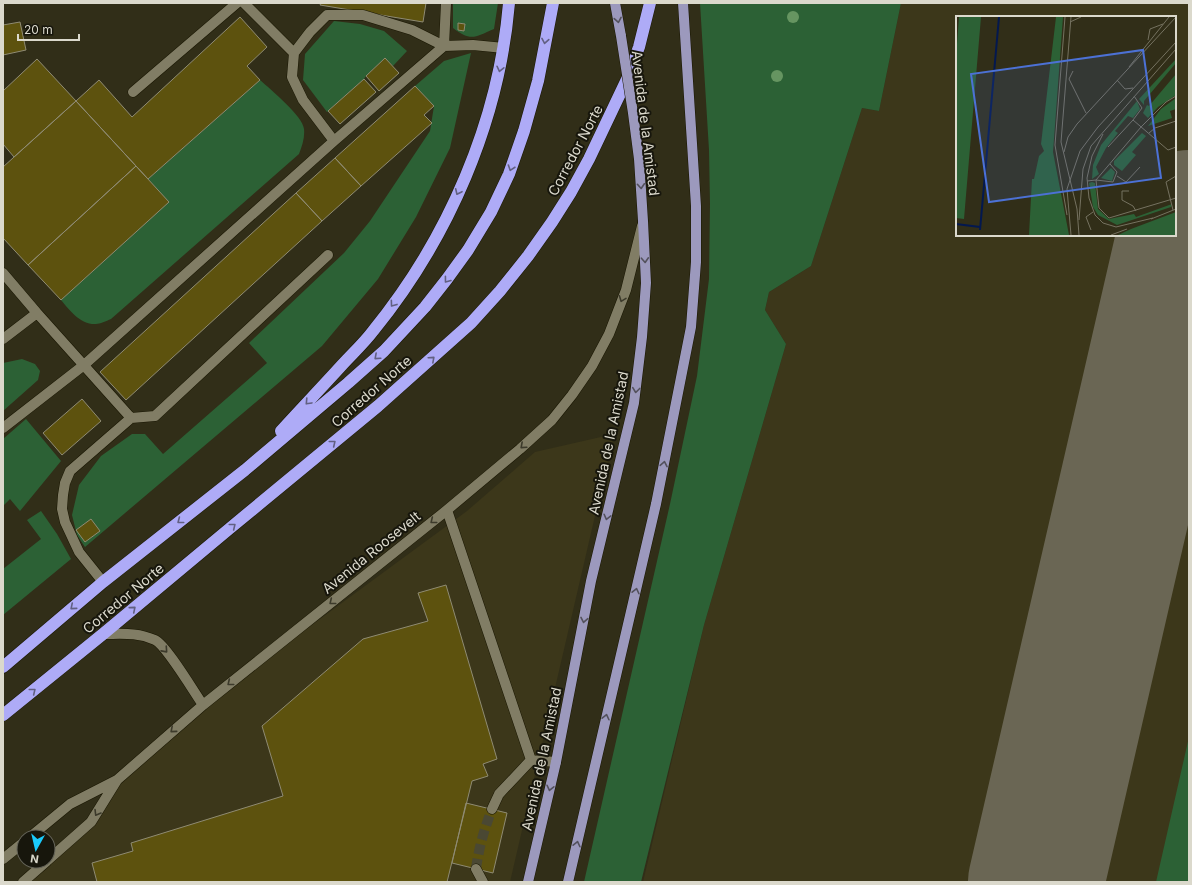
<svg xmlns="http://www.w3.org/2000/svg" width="1192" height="885" viewBox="0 0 1192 885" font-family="Inter,sans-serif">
<rect width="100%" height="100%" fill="#312e18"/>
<path fill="#3c371a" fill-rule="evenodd" d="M901 3H1189V882H643L704 625 786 344 765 310 769 292 811 266 862 108 879 111ZM957 17H1175V235H957Z
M614 434 510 882H23L91 822 117 780 203 705 467 511 535 452Z"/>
<path fill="#2c6135" d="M453 3H498L494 29C475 37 471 42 453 28Z
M700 3H901L879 111 862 108 811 266 769 292 765 310 786 344 704 625 641 882H584L670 504 697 376 709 279 710 204 709 150Z
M334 21 360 24 384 31 407 51 393 66 385 58 366 76 364 79 327 112 303 80 305 54Z
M471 53 450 148 416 217 378 279 322 346 85 547 77 535 72 515 79 485 101 456 132 434H145L163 454 267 363 249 343 344 253 370 221 430 131 434 106 415 86 444 61Z
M260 80C271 90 303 116 304 129 305 138 302 146 299 154L111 319C106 321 100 324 96 324 81 325 69 310 61 300L168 202 148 179Z
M22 359 35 364 40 371 38 380 3 411V363Z
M26 419 61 461 20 511 10 499 3 506V439Z
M41 511 57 534 71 559 3 615V569L41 539 27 520Z
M1189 737V882H1156Z"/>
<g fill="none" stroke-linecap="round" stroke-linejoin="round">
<path stroke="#6a6654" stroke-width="136" d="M1036 882 1189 218"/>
</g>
<path fill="#5d520e" stroke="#8f8b73" d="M321 3H426L423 22 320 5Z
M240 17 267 47 247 66 260 80 148 179 76 101 99 80 132 117Z
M20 22 26 50 3 55V25Z
M458 23 465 24 464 31 458 30Z
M385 58 399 73 379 91 366 76Z
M37 59 76 101 14 157 3 144V91Z
M364 79 376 92 340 124 328 111Z
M415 86 434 106 424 115 432 123 361 186 335 158Z
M76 101 136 166 28 265 3 238V167Z
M335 158 361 186 322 221 296 193Z
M136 166 169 202 61 300 28 265Z
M296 193 322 221 126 400 100 372Z
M82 399 101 421 62 455 43 433Z
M91 519 100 531 85 542 76 530Z
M446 585 497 759 483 764 488 776 472 781 447 882H97L92 863 133 851 131 843 283 796 262 726 363 639 428 621 418 593Z
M466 803 507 813 493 873 452 863Z"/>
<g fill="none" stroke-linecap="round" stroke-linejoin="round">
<path stroke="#4a4833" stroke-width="10" stroke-dasharray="10 5" stroke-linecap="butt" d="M476 869C479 847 484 830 492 809"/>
<g stroke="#191602" stroke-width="11">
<path id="minor" d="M244 3 294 53
M133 92 237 3
M334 141 303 100 292 77 294 53 310 32 327 15H363L412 30 444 46 446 3
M3 273 37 313 131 418 70 471 65 483 63 495 62 509 65 522 79 552 103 582
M3 339 37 313
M131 418 155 416 328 255
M3 428 84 365 334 141 444 46 473 45 504 48
M447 510 531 760 499 794 492 809
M103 634C122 634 137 632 155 640 166 645 194 692 203 705
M531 760 556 762
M30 837 70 804 117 780 203 705 447 510 520 449 552 420 572 395 592 366 609 334 626 290 642 226
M3 859 24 842
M48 860 91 822 117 780
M476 869 483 882
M23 882 47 861"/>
</g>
<g stroke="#191602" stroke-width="11">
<path id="major" d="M615 3 621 36
M528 882 556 762 591 581 634 403 642 337 646 283 643 221
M568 882 656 504 691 327 696 262V206L683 3"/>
</g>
<g stroke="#191602" stroke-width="13">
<path id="highway" d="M281 431C301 409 322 387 342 365 353 353 364 343 373 331 448 239 499 122 509 3
M3 667 103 582 245 470 348 383 384 351 425 307 447 279 468 250 491 212 509 174 524 131 538 81 553 3
M3 715 103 634 229 529 378 406 471 323 500 291 528 256 552 222 571 192 589 159 628 77 639 47 650 3"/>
</g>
<use href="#minor" stroke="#817d65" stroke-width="10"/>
<use href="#major" stroke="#9c99bd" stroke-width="10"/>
<use href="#highway" stroke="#aeabf7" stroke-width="12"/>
<g stroke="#191602" stroke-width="11" stroke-linecap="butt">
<path id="major-bridge" d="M621 36 633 113 639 159 643 221"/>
</g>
<use href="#major-bridge" stroke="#9c99bd" stroke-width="10"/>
</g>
<g fill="#669561">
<circle cx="793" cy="17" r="6"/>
<circle cx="777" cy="76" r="6"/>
</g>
<defs><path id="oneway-chevron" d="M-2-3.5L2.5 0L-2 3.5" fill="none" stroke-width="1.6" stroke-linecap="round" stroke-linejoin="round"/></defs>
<g stroke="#53515c">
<use href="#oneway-chevron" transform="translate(618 20) rotate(80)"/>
<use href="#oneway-chevron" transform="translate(641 186) rotate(86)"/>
<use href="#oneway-chevron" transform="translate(645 260) rotate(87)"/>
<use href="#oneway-chevron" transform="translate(636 390) rotate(97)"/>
<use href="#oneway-chevron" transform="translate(664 464) rotate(-79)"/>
<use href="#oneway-chevron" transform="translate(607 517) rotate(104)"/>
<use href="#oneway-chevron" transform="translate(636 591) rotate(-77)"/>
<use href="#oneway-chevron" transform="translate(584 620) rotate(101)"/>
<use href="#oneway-chevron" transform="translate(606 717) rotate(-77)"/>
<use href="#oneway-chevron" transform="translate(550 788) rotate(103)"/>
<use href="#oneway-chevron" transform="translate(577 844) rotate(-77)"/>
</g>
<g stroke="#626082">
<use href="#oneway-chevron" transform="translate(545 41) rotate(100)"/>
<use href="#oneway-chevron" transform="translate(500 69) rotate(103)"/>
<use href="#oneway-chevron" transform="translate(511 168) rotate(109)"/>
<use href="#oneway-chevron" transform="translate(458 192) rotate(115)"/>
<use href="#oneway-chevron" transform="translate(447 280) rotate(127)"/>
<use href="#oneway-chevron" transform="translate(393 304) rotate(126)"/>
<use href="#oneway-chevron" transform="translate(377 357) rotate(138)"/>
<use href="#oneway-chevron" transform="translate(432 359) rotate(-42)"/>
<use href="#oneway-chevron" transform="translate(308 402) rotate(133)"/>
<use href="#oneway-chevron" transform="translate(333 443) rotate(-39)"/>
<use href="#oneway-chevron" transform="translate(180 521) rotate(142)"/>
<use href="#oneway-chevron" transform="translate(233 526) rotate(-39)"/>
<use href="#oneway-chevron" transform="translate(73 607) rotate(140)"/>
<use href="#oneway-chevron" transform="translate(133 609) rotate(-40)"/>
<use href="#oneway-chevron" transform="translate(33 691) rotate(-39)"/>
</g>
<g stroke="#3c3a2b">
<use href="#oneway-chevron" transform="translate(622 299) rotate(111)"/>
<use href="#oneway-chevron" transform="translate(523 446) rotate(138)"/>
<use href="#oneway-chevron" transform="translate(433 521) rotate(141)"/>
<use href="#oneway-chevron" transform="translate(332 602) rotate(141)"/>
<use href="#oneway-chevron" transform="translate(165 650) rotate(48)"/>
<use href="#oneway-chevron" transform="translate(230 683) rotate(141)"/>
<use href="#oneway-chevron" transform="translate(173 730) rotate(139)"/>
<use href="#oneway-chevron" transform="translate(97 813) rotate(121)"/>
</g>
<g text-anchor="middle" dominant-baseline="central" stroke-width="4" stroke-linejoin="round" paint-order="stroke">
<g font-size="14" fill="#dbd9cc" stroke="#17160c">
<text transform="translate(646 123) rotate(83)">Avenida de la Amistad</text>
<text transform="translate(575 150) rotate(-62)">Corredor Norte</text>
<text transform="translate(371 391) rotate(-41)">Corredor Norte</text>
<text transform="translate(608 443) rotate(-78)">Avenida de la Amistad</text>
<text transform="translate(371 552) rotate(-39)">Avenida Roosevelt</text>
<text transform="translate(123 598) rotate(-40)">Corredor Norte</text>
<text transform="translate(541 759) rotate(-78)">Avenida de la Amistad</text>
</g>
</g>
<g transform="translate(956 16)">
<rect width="220" height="220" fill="#312e18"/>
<path d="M3 1H25L8 203 0 202V41ZM100 1H107L97 136 113 219H73L76 163H78L83 140 88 135 85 128ZM220 43V47L188 85V89L183 83ZM220 58V79L202 91 192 102 187 97 191 89 193 90ZM220 82V93L214 95 216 102 192 110 205 93ZM181 85 184 93 177 102 172 100 159 115 162 117 150 132 140 151 143 158 136 163 137 149 145 129ZM186 117 190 120 176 136 180 139 166 155 158 149V145ZM155 152 159 156 156 165 145 162ZM136 166 139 167 142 193 153 203 178 198 180 201 216 188 215 191 161 209 142 199 137 191 133 167ZM220 196 219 219H162L175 213Z" fill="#2c6135"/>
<path fill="none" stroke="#03184f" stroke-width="2" d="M0 208 24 211M24 214 43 1"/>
<path fill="none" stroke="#757260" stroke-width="1" d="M109 1 99 129 111 199M115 1 105 126 121 193 123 219M114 6 125 1M192 24 194 13 207 8M173 51 213 1M117 55 113 63 130 97M161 64 169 73 177 72M178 80 186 92 177 104 212 134 220 131M193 117 199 112 220 105M147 118 136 140 131 162 133 182 139 199 147 207 160 211 197 202M152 131 177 104M108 136 112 121 121 108 220 1M154 148 161 156 157 166 140 164 143 192 153 202 220 182M161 160 170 166 184 151M131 165 140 164 185 111 210 86 220 80M173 175H166V184L177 190 180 195M217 194 210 166 220 160M195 203 220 193M123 204 127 153 135 130 220 33M135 214 130 201 137 196M115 219 111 173 124 135 142 111 220 26M155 219 171 213"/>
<path fill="#4c71d5" fill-opacity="0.15" stroke="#4c71d5" stroke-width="2" d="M187 34 205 162 33 186 15 58Z"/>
<rect width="220" height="220" fill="none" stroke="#dbd9cc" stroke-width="2"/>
</g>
<rect width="1192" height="885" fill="none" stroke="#dbd9cc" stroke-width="8"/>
<g transform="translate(36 849) rotate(188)"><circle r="19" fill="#17160c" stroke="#656459"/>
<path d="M0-3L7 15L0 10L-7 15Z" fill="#1acafc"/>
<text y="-6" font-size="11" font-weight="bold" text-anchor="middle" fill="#dbd9cc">N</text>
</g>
<path d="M18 34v6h61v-6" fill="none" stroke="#dbd9cc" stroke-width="2"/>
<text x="24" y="34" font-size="12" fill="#dbd9cc" stroke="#17160c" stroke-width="3" paint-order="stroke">20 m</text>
</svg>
